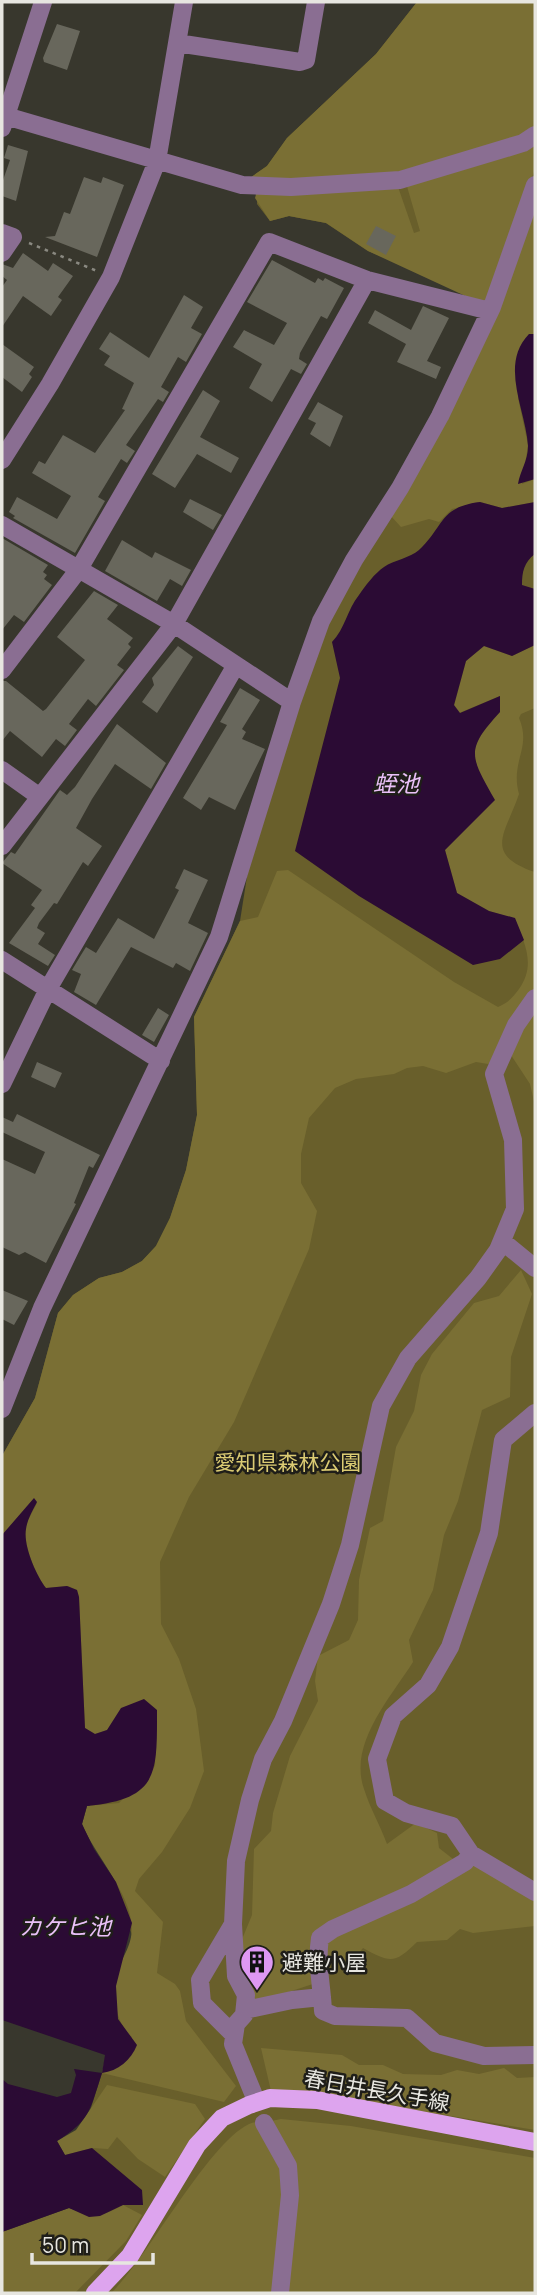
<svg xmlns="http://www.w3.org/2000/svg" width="537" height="2295" viewBox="0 0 537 2295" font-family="Manrope,'Noto Sans JP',sans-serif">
<rect width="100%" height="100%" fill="#38372d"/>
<path fill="#695f2b" d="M417 2H535V2293H2V2232L123 2205H142L65 2155 89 2114 102 2073 132 1935 2 1535V1456L35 1398 58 1313 73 1295 99 1278 122 1272 142 1261 156 1246 170 1218 186 1170 197 1115 194 1017 240 921 253 838 325 625 495 311 422 273 368 251 326 223 289 216 270 221 257 204V191L247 180 267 166 287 138 376 54Z"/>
<path fill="#7a6f34" d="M417 2H535V129L523 138 398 176 247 180 267 166 287 138 376 54Z
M535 141V169L487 306 368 251 326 223 289 216 270 221 255 198 257 191 397 184 414 233 420 231 406 183Z
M535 201V334H529L518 398 528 445 522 484 535 479V502L502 508 480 502 452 509 439 522 429 519 401 527 389 514Z
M535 645V708L521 714 519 718C532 748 510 761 519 794 506 833 482 854 535 872V1106L530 1084 505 1046 497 1060 488 1064 476 1062 446 1073 423 1066 407 1068 394 1074 356 1079 335 1088 309 1118 301 1154V1183L317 1211 309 1249 234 1422 189 1497 160 1562 161 1624 179 1659 196 1709 204 1771 190 1808 162 1852 139 1879 135 1891 163 1922 157 1973 175 1984 180 1991 186 2021 236 2086 224 2102 102 2073 132 2037C115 2024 112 1993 117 1972 121 1960 129 1949 131 1937 138 1900 95 1857 82 1824L87 1806 119 1803 155 1766 157 1710 117 1719 107 1730 95 1734 85 1728 79 1597 77 1590 68 1586 46 1588C36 1575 23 1545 26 1529 27 1520 33 1511 37 1503L34 1499 2 1535V1456L35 1398 58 1313 73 1295 99 1278 122 1272 142 1261 156 1246 170 1218 186 1170 197 1115 194 1017 240 921 258 917 277 871 288 870 454 982 498 1007C508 1003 512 998 519 989 536 965 525 944 515 919L489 911 457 893 445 850 494 800C470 756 465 750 500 712V696L459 713 454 706 466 661 484 646 512 656Z
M521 1270 532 1294 511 1357 510 1397 482 1410 458 1501 444 1535 433 1590 409 1640 413 1662C391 1697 348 1744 364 1789 370 1808 380 1825 387 1844L416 1823 437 1833 439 1848 453 1859 463 1860 318 1932 316 1983 249 2005 238 1949 252 1915 254 1849 271 1831 273 1813 290 1756 318 1701 315 1681 318 1656 349 1640 358 1620 359 1580 370 1528 383 1521 396 1447 414 1411 421 1375 432 1354 474 1303 499 1296Z
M466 1863 535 1885V1926L473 1933 460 1929 447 1940 417 1942C395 1964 390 1963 363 1948L353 1960 327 1962 326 1941Z
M261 2048 342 2055 359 2065H383L403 2074 441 2075 457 2070 479 2074 504 2068 517 2078 535 2077V2130L318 2094 271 2091Z
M107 2085 195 2104 205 2119 165 2177 138 2159 117 2137 108 2149 92 2148 65 2155 57 2141 76 2130Z
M281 2119 351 2126 535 2158V2293H284L293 2191 266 2122Z
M256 2122 284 2165 276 2293H111C148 2259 216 2128 256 2122Z
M123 2205 142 2215 126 2241 75 2293H2V2232L69 2208C95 2216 97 2219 123 2205Z"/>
<path fill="#2b0b34" d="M529 334H535V479L518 484C520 471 528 461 528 446 526 410 499 365 529 334Z
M480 502 502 508 535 502V554C524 562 522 572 522 585L535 589V645L512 656 484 646 466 661 454 705 460 713 500 696V712C465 750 470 756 495 800L445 850 457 893 489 911 515 918 524 940 500 959 473 965 359 896 295 851 340 678 332 642C345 629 347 610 359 595 365 586 375 573 384 567 394 560 410 558 419 550 444 527 439 507 480 502Z
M34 1498 37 1502C33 1510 27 1520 26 1529 23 1545 36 1575 46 1588L67 1586 77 1590 79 1597 85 1728 95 1734 107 1730 121 1708 144 1699 157 1710C157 1774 159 1799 87 1806L82 1824 94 1849 116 1882 132 1923 116 1986 118 2019 137 2045C131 2060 118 2071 102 2073 90 2109 91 2120 57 2141L65 2155 92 2148 142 2190 143 2205H123L100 2216 89 2217 69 2208 2 2232V2079L8 2084 57 2097 71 2093 76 2075 74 2069 102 2073 105 2055 2 2020V1535Z"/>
<path fill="#68675c" d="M57 24 80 31 67 70 44 62 43 58Z
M8 145 28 151 16 201 2 196V183L10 160 4 158Z
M84 177 101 183 103 177 124 185 97 257 45 237 55 236 64 212 70 214Z
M376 226 396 236 386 255 366 244Z
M23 253 48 271 53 263 73 276 58 297 62 300 51 316 23 296 2 327V287L7 280 2 276V264L13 268Z
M272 260 315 283 318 278 323 281 325 278 344 288 327 319 321 316 300 353 299 359 307 364 301 374 291 369 272 402 249 388 262 364 233 347 244 330 274 345 287 323 247 302Z
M184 295 203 307 191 328 202 334 186 362 178 357 161 387 169 392 163 402 158 399 126 445 135 451 127 463 121 459 98 497 105 501 75 553 13 518 15 516 9 512 17 497 57 519 71 496 32 473 39 461 45 464 63 435 95 453 125 410 122 409 134 383 104 365 110 356 99 349 110 332 149 358Z
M423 306 449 318 427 361 441 367 436 379 397 362 406 344 368 323 375 310 411 330Z
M2 344 34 367 29 374 32 377 22 392 2 377Z
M203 390 220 401 200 437 239 458 231 473 197 454 175 488 152 474Z
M318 402 343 416 330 447 310 434 316 423 308 419Z
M190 499 222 515 213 530 183 512Z
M2 538 48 565 43 572 47 575 44 579 52 585 24 622 14 615 2 630Z
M122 540 152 558 155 552 191 570 182 586 170 579 157 601 105 571Z
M94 591 118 605 107 619 133 638 128 644 131 647 117 665 124 670 96 706 88 699 69 724 77 730 65 746 56 739 42 757 10 731 2 741V681H6L43 711 46 709 85 660 57 637Z
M178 646 193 657 157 713 142 702 154 685 152 678Z
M240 688 260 700 242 729 246 732 242 739 265 749 235 810 209 797 201 810 183 798 227 725 220 722Z
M117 724 166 763 151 789 115 764 92 799 76 828 102 846 88 866 83 862 57 904 54 903 39 923 37 928 45 933 38 944 55 955 48 966 9 943 35 908 31 905 42 890 2 863 11 852 15 854 60 790 67 795 75 787Z
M184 869 208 880 188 923 208 933 190 971 176 963 173 968 131 947 96 1005 74 992 81 974 72 970 81 955 86 947 96 953 118 918 154 939 179 890 175 888Z
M158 1008 169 1015 154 1042 142 1035Z
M37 1062 62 1073 55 1088 31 1077Z
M17 1114 100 1155 93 1168 89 1166 74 1203 76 1204 46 1263 25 1252 19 1255 2 1247V1159L35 1174 45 1152 2 1132V1117L13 1122Z
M2 1290 28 1301 14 1325 2 1319Z"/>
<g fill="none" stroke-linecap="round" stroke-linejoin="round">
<path stroke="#8a8981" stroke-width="2.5" stroke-dasharray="3.5 5" stroke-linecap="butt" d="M29 243 97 271"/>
<path stroke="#8a6e92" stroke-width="18" d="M177 43 300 62 306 60 316 2
M2 115 242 185 291 187 400 180 523 143 535 135
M2 128 43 2
M2 233 13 237 2 253
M2 460 50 384 111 277 157 161 184 2
M2 525 174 624 292 702
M2 670 79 569 269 242 367 280 490 311
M2 770 40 797
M2 846 174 624 367 280
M2 960 161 1061
M2 1084 48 989 236 665
M502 1241 535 1268
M2 1409 42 1308 219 937 292 702 321 621 354 560 400 488 440 416 492 307 535 185
M535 1413 503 1440 489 1533 450 1647 428 1685 393 1716 377 1759 385 1801 406 1813 452 1826 471 1854 465 1862 411 1894 333 1929 320 1938C316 1964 322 1986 323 2011L335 2016 407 2018 435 2043 484 2056 535 2055
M471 1854 535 1892
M233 1924 200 1980 202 2003 234 2035
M245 2010 292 2000 322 1997
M253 2093 233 2044 236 2024 244 2015 246 1995 236 1976 233 1924 236 1861 250 1800 263 1759 283 1721 331 1604 350 1545 381 1406 408 1358 478 1278 498 1250 515 1209 513 1140 494 1074 516 1025 535 998
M264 2123 288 2166 290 2195 280 2293"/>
<path stroke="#dda4ee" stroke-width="18" d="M95 2293 130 2256 197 2145 222 2118 249 2105 270 2098 317 2100 535 2142"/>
</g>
<defs>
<g id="building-pin" transform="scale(1.75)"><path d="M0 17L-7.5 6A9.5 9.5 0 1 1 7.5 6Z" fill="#de98f3" stroke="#1f1e19"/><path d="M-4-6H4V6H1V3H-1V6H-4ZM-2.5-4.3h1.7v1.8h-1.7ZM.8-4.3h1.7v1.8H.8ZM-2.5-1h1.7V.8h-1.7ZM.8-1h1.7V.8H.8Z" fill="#111"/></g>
</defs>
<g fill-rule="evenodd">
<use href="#building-pin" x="257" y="1962"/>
</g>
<g text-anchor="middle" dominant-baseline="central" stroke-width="5" stroke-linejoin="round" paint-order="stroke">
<g font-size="21" fill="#dbcb73" stroke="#1f1e19">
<text x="288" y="1462">愛知県森林公園</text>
</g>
<g font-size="21" fill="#e7e6e0" stroke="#1f1e19" text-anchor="start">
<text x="282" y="1962">避難小屋</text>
</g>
<g font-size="21" fill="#e7e6e0" stroke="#1f1e19">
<text transform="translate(377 2090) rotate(10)">春日井長久手線</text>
</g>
<g font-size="23" font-style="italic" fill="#eac0f8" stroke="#1f1e19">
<text x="396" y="783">蛭池</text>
<text x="65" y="1926">カケヒ池</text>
</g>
</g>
<rect width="537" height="2295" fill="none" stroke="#e7e6e0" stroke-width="7"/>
<path d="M32 2253v10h121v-10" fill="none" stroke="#e7e6e0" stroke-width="3.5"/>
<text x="42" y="2253" font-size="21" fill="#e7e6e0" stroke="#1f1e19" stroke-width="5" paint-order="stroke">50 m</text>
</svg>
